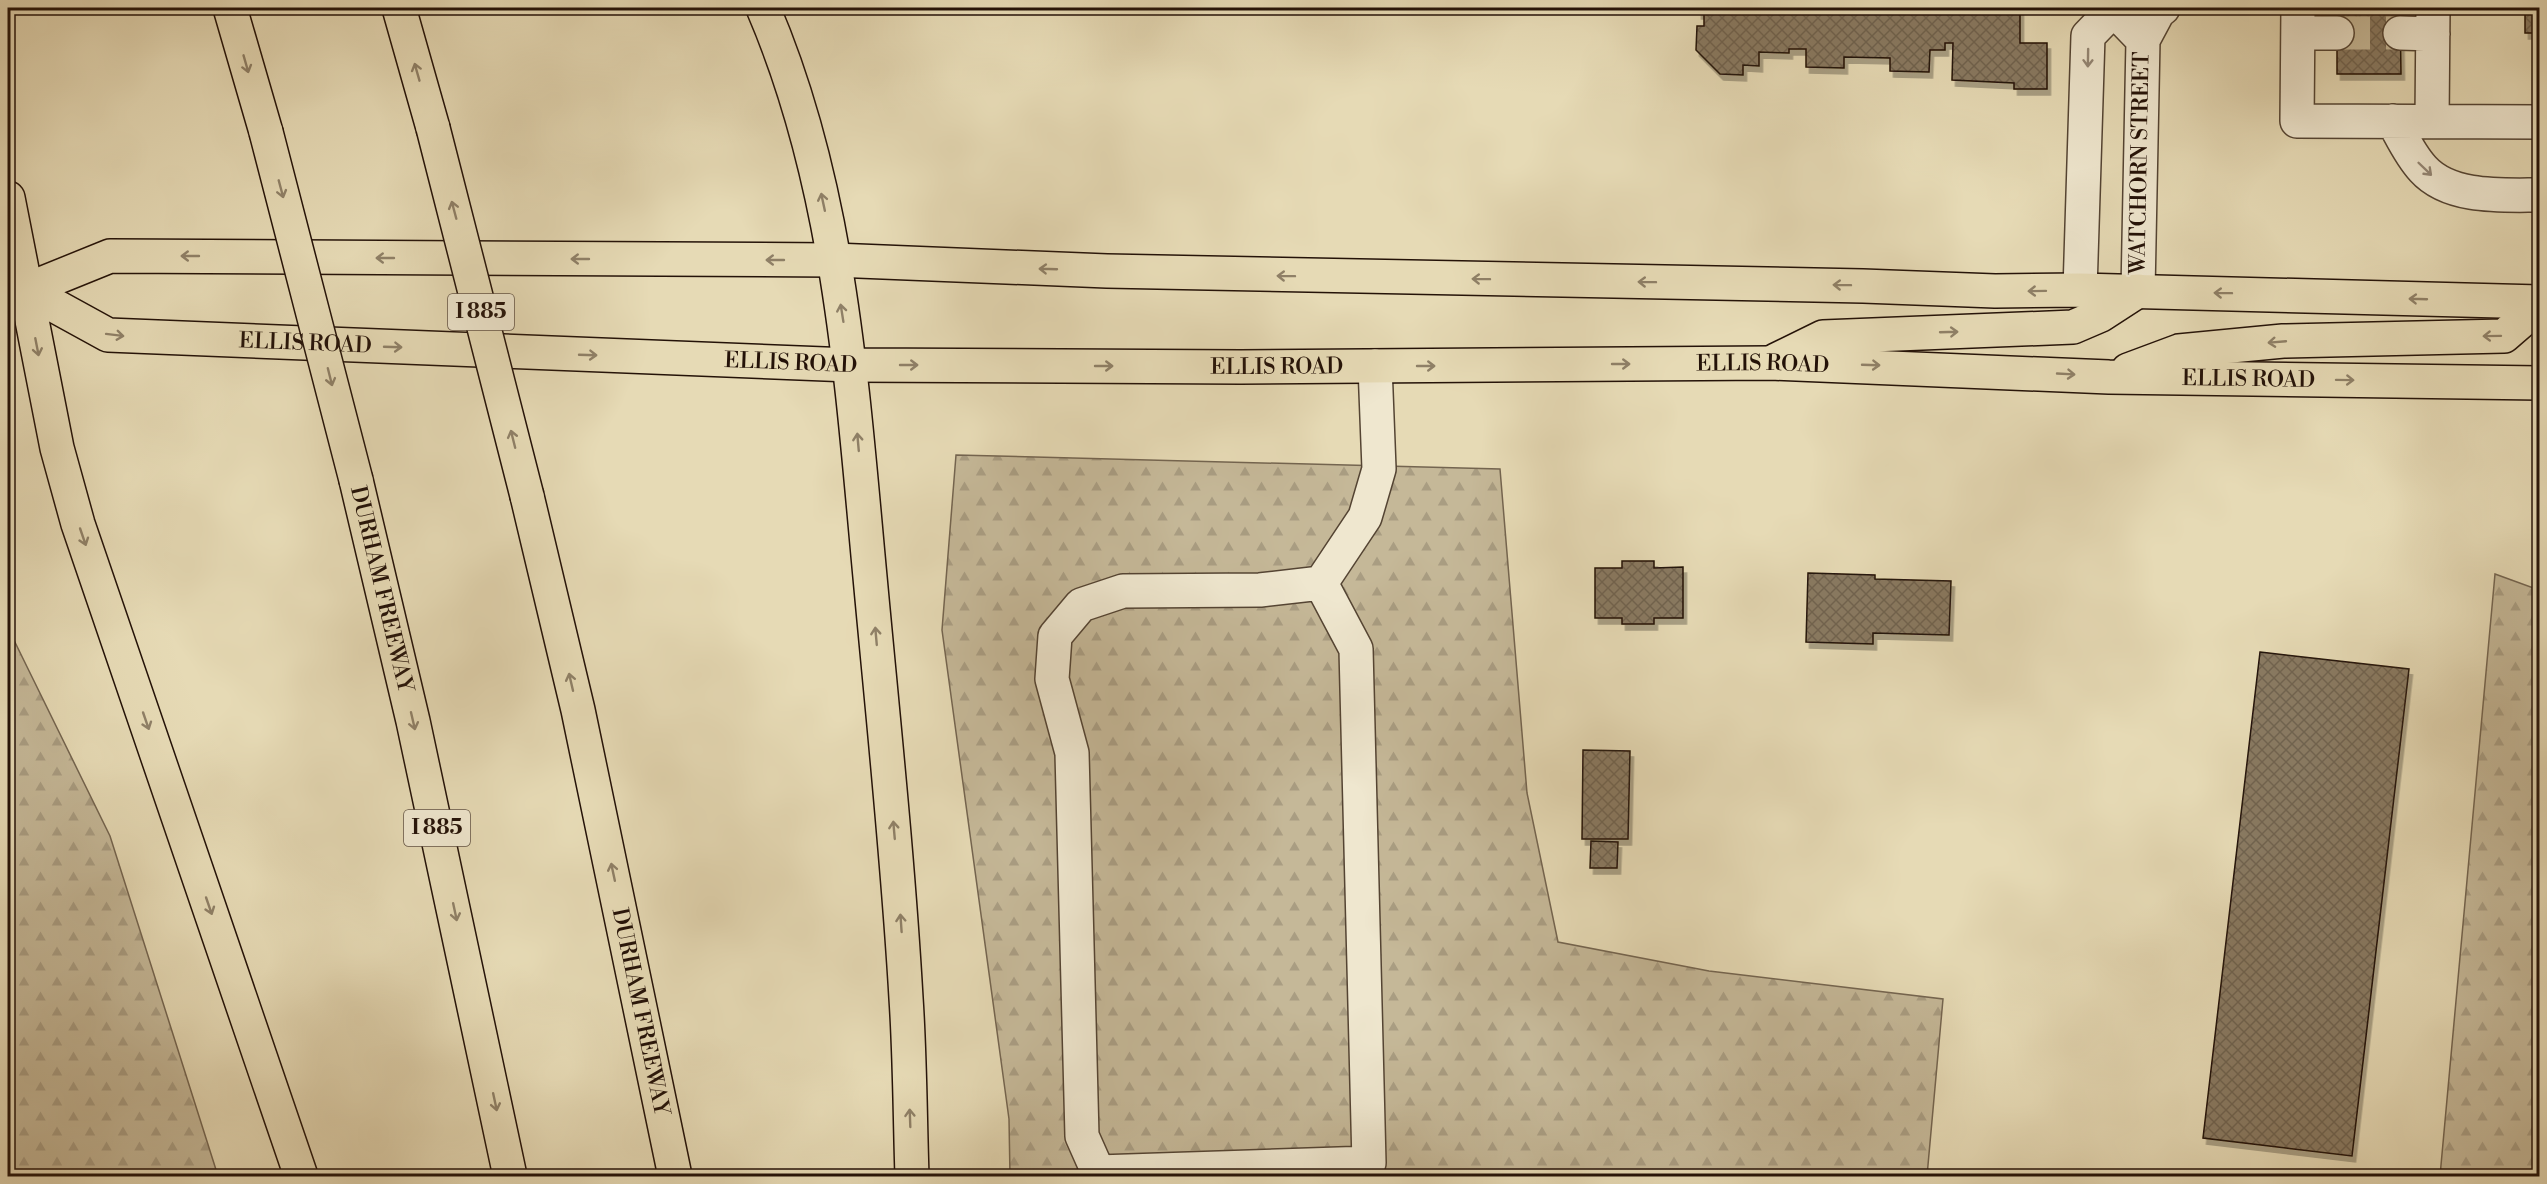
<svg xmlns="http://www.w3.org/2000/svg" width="2547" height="1184" viewBox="0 0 2547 1184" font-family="'Libre Bodoni',serif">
<defs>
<pattern id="forest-firs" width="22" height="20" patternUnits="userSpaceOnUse" patternTransform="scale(1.5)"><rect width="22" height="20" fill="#c5b898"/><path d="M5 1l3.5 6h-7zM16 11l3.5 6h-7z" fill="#a99d82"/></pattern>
<pattern id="building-cross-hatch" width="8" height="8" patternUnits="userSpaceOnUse" patternTransform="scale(1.5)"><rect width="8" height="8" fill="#897a62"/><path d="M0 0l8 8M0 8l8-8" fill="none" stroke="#70634f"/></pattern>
<filter id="shadow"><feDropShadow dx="3.5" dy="6" stdDeviation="0" flood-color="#0004"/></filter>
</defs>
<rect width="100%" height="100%" fill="#e6dab5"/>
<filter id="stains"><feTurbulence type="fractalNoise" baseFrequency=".00333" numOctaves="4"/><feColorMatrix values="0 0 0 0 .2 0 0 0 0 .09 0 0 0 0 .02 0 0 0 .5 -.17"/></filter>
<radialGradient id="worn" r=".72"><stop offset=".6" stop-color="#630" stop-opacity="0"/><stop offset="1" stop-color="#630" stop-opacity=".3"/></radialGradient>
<path fill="url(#forest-firs)" stroke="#746550" stroke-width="1.5" d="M956 455 1500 469 1527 793 1558 942 1709 971 1943 999 1927 1176H1010L1009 1119 942 630Z
M2495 574 2539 590V1176H2440Z
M8 628 110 836 218 1176H8Z"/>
<path fill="url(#building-cross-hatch)" stroke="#241208" stroke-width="1.5" filter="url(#shadow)" d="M1698 8H2020V43H2047V89H2014V83L1952 80 1953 43H1945V50H1930L1929 72 1890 71V58L1844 57V68L1806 67V49H1789V53L1759 52V66L1743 65V75L1720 74 1696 50 1697 26H1704V13H1698Z
M2337 8H2400L2401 74H2337Z
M2525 8H2540V33H2525Z
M1622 561H1654V568L1683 567V618H1654V624H1622V618H1595V568H1622Z
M1808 573 1875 575V579L1951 581 1949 635 1873 633V644L1806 642Z
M2260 652 2409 669 2352 1156 2203 1138Z
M1583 750 1630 751 1628 839H1582Z
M1591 841 1618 842 1617 868H1590Z"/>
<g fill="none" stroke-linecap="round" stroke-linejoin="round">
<path stroke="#c9bc9b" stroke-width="33" stroke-dasharray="33 16" stroke-linecap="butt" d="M2337 33H2400"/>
<g stroke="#544433" stroke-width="36">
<path id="minor" d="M2298 8 2297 121 2540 122
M2115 11 2143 40 2138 291
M2298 33H2337
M2400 33 2433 34
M2143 40 2158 12 2163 8
M2393 121C2402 137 2410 155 2423 169 2450 199 2503 195 2540 195
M2432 121 2433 8
M2080 290 2088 36 2115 8
M1321 583 1356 649 1369 1163 1098 1172 1082 1136 1072 753 1052 679 1055 636 1081 605 1123 591 1260 590 1321 583 1365 517 1379 469 1375 366"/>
</g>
<g stroke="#241208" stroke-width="36">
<g id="major">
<path d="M8 290H26L110 256 834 260 1107 271 1863 286 1995 291 2080 290 2540 302"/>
<path id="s1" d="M26 290 108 335 850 365 1241 367 1771 363 2109 377 2540 383"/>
<path d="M1776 360 1823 337 2073 327 2101 315 2138 291"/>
<path d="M2128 370 2179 351 2283 341 2504 336 2540 305"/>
</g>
</g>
<g stroke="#241208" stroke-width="36">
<g id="highway">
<path d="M230 8 266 132"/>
<path d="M399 8 433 128"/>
<path d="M763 8C840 187 852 385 870 577 883 718 898 858 906 998 910 1057 910 1117 912 1176"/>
<path d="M8 198 57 448 78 524 301 1176"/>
<path id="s2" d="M356 480 413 721 510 1176"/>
<path id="s3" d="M527 496 578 710 675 1176"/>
</g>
</g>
<use href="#minor" stroke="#efe7cf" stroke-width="33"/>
<use href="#major" stroke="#e6dab5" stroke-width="33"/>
<use href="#highway" stroke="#e6dab5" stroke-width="33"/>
<g stroke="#241208" stroke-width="36" stroke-linecap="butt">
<path id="highway-bridge" d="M433 128 527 496
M266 132 356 480"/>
</g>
<use href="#highway-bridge" stroke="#e6dab5" stroke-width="33"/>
</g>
<defs><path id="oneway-shaft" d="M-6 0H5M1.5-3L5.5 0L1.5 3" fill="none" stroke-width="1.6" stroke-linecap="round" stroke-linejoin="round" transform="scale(1.5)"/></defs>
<g stroke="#948775">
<use href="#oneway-shaft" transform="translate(2088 58) rotate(91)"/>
<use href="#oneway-shaft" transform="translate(2425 169) rotate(44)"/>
</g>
<g stroke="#8f8067">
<use href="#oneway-shaft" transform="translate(246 64) rotate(74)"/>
<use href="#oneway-shaft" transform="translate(417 72) rotate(-106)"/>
<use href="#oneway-shaft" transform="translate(281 189) rotate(75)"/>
<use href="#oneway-shaft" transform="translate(823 202) rotate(-102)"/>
<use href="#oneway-shaft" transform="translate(454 210) rotate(-105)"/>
<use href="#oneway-shaft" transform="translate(190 256) rotate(-180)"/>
<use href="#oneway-shaft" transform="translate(385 258) rotate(-180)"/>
<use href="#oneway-shaft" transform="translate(580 259) rotate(-180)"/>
<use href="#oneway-shaft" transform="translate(775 260) rotate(180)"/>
<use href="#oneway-shaft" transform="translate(1048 269) rotate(-178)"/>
<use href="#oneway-shaft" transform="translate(1286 276) rotate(-179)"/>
<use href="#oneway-shaft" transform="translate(1481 279) rotate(-179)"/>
<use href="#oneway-shaft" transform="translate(1647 282) rotate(-179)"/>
<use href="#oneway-shaft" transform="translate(1842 285) rotate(-179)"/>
<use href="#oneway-shaft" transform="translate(2037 291) rotate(179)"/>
<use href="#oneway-shaft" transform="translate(2223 293) rotate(-179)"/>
<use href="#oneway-shaft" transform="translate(2418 299) rotate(-178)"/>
<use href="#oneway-shaft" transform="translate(842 313) rotate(-99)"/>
<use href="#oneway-shaft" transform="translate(1949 332) rotate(-2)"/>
<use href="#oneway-shaft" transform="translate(115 335) rotate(7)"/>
<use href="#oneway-shaft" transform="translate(2492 336) rotate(179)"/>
<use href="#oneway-shaft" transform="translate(2277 342) rotate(175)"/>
<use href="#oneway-shaft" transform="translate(37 347) rotate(79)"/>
<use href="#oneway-shaft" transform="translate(393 347) rotate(2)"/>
<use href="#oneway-shaft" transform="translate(588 355) rotate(2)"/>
<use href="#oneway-shaft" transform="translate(1621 364)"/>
<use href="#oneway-shaft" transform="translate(909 365)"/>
<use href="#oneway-shaft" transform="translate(1871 365) rotate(2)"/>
<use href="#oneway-shaft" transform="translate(1104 366)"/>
<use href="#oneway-shaft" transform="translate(1426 366)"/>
<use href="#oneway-shaft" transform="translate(2066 374) rotate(3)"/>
<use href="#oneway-shaft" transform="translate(330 377) rotate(76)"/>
<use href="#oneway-shaft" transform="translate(2345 380) rotate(1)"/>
<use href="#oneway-shaft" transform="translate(513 439) rotate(-104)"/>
<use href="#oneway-shaft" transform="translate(858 442) rotate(-95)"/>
<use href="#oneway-shaft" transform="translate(83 537) rotate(71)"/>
<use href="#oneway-shaft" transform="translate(876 636) rotate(-95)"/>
<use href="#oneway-shaft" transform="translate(571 682) rotate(-103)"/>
<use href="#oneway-shaft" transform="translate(146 721) rotate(71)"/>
<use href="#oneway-shaft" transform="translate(413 721) rotate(77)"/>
<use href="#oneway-shaft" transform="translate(894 830) rotate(-95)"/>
<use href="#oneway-shaft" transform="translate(613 872) rotate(-102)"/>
<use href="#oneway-shaft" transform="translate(209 906) rotate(71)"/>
<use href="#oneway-shaft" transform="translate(455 912) rotate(78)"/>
<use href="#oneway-shaft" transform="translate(901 923) rotate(-94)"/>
<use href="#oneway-shaft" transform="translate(495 1102) rotate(78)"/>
<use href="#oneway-shaft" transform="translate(910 1118) rotate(-92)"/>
</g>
<g text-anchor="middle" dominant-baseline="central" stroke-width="4.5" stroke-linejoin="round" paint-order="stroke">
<g fill="#efe7cf" stroke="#615244" stroke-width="1.5">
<rect x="448" y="294" width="66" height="36" rx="4.5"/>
<rect x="404" y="810" width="66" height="36" rx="4.5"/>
</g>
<g font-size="21" font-weight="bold" fill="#241208">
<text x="481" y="312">I 885</text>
<text x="437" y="828">I 885</text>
</g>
<g font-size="22" fill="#241208" stroke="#efe7cf">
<text transform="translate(2140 163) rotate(-89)">WATCHORN STREET</text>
<text stroke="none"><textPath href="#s1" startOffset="291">ELLIS ROAD</textPath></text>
<text stroke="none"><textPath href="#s1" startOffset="777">ELLIS ROAD</textPath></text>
<text stroke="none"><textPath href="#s1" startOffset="1749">ELLIS ROAD</textPath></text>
<text stroke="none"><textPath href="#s1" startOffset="1263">ELLIS ROAD</textPath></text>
<text stroke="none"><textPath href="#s1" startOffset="2235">ELLIS ROAD</textPath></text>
<text stroke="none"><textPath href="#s2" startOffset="112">DURHAM FREEWAY</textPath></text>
<text stroke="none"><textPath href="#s3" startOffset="528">DURHAM FREEWAY</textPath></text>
</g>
</g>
<rect width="2547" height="1184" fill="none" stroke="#e6dab5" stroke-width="30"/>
<rect x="9" y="9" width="2529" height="1166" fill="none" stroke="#241208" stroke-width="3"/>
<rect x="15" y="15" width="2517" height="1154" fill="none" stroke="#241208" stroke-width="1.5"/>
<rect width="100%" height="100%" filter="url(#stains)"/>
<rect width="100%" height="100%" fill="url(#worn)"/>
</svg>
